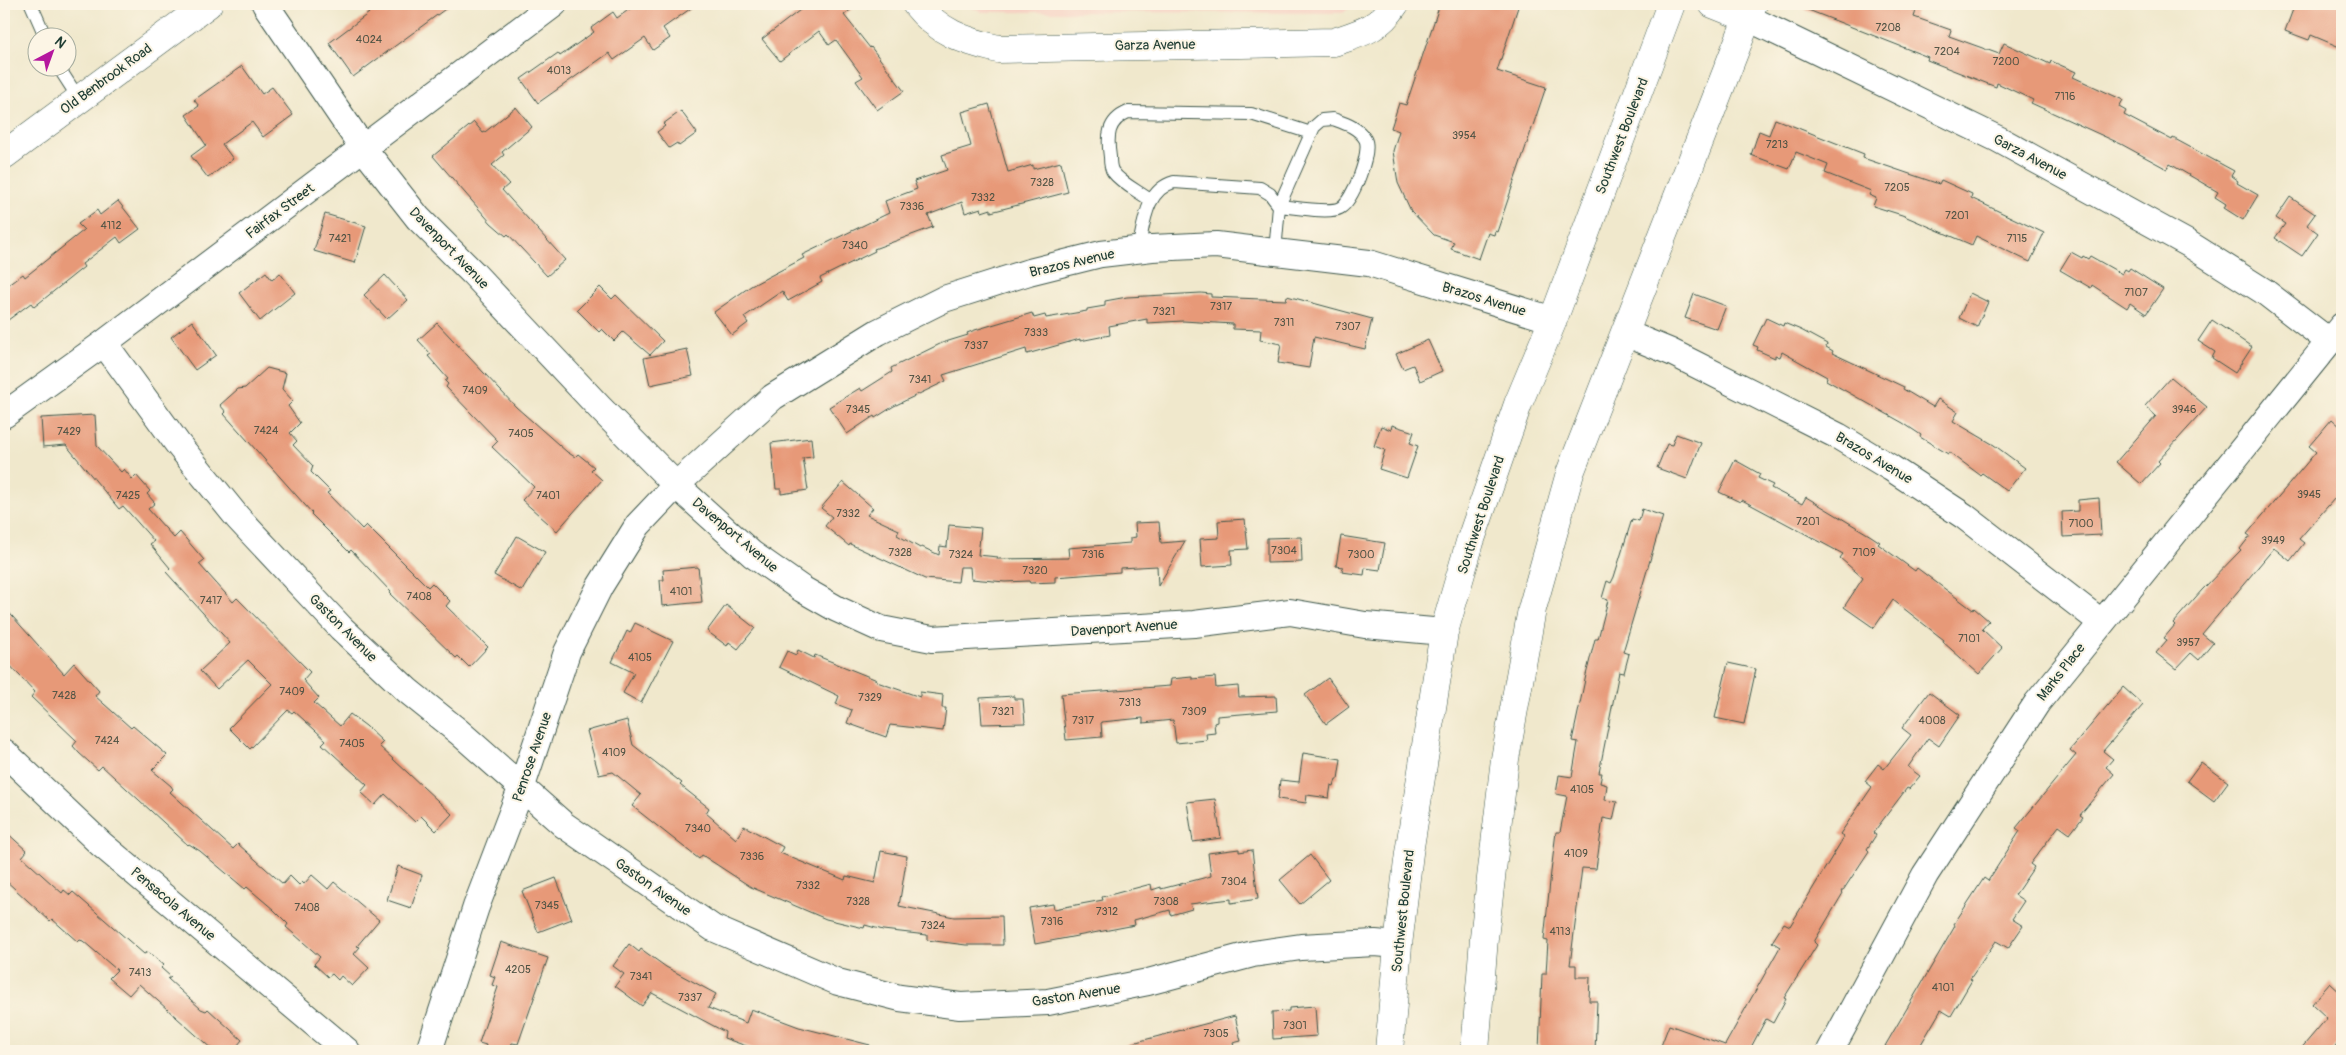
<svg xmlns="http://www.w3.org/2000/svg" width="2346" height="1055" viewBox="0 0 2346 1055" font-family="Pangolin,sans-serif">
<rect width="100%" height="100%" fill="#fcf5e5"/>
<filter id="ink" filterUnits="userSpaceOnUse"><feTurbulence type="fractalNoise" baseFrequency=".02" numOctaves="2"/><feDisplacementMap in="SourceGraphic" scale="10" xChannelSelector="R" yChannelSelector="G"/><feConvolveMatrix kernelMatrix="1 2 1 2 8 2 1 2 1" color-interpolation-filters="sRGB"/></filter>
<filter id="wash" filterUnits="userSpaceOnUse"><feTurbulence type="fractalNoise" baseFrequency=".0096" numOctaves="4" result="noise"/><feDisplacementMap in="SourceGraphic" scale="20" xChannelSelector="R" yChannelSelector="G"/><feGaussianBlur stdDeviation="1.12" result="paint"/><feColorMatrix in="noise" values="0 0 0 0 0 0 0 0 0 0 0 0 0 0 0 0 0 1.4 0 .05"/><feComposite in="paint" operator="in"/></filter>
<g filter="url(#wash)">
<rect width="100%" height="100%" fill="#f0e8cc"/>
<path fill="#f6d2c3" d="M964 4H1355L1343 13 981 12Z"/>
<g id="blocks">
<path fill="#e79978" d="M363 4H452L353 77 329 43 369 13Z
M637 4H697L663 28 670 38 653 50 645 38 614 60 609 53 538 103 521 79 558 53 560 56 594 32 591 28 613 12 617 18Z
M808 4H858L844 15 870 48 871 47 904 91 877 110 856 81 863 77 836 40 829 45 819 31 780 61 762 39Z
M1440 4H1519L1497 71 1546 87 1497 232 1495 231 1494 235 1488 233 1479 259 1451 249 1454 242 1434 235 1411 211 1398 183 1393 151 1399 131 1391 128 1399 103 1406 105Z
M1793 4H1896L1916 11 1914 17 1951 30 1949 36 1999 54 2004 43 2050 64 2051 61 2076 72 2073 77 2123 100 2119 107 2126 111 2124 115 2172 140 2173 138 2234 171 2231 176 2238 181 2237 183 2258 195 2243 220 2224 208 2226 204 2215 197 2218 192 2170 164 2167 169 2121 144 2031 103 2033 100 1997 83 1996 87 1927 60 1928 57Z
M2295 4H2342V48L2311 35 2309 40 2285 31Z
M242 66 262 94 272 87 293 115 263 137 252 122 222 144 233 159 208 178 191 156 206 145 186 115 199 106 194 100Z
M989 104 1008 172 1033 165V169L1061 162 1068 192 991 212V209L982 212 981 208 965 213 962 202 928 215 933 227 874 249 875 251 820 278 822 282 788 301 782 291 744 317 748 323 732 335 714 312 751 286 804 258 802 255 889 213 885 201 917 189 914 181 947 170 942 155 971 146 962 112Z
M516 107 532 127 502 152 504 155 492 165 509 184 502 190 565 260 547 276 508 234 506 236 491 223 433 156 474 122 483 133 485 132Z
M681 111 697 133 679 146 677 143 669 148 657 132 665 126 663 124Z
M1775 119 1864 154 1863 158 1939 184 1941 180 1972 194 1971 198 2044 233 2030 262 1976 236 1972 245 1902 215 1873 206 1876 198 1869 195 1871 191 1825 173 1828 165 1796 152 1789 169 1751 155 1759 131 1769 135Z
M2290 197 2315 214 2307 225 2318 233 2302 256 2275 238 2285 224 2276 218Z
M118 201 140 229 121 243 117 237 82 264 84 267 34 307 31 303 4 323V288L23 274 25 277 84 230 78 224 97 210 100 215Z
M325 214 366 226 355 263 314 251Z
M2071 252 2082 258 2083 256 2088 259 2090 256 2122 274 2125 269 2128 271 2130 268 2163 289 2146 314 2130 303 2127 308 2092 285 2091 288 2060 270Z
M266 272 272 280 280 273 295 293 260 321 239 293Z
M385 275 408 300 387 319 364 295Z
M600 287 612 299 616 295 663 341 650 355 623 332 614 341 602 329 599 332 577 310Z
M1201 293 1211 294V297L1286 300 1287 296 1372 319 1365 349 1314 337 1309 368 1278 363 1281 344 1260 340 1261 330 1233 329V324L1183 321 1147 323V319L1109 326 1110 335 1080 341V339L1027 354 1026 349 943 375 946 381 894 406 875 418 874 416 847 434 829 407 860 388 862 391 892 372 891 368 942 343 968 335 967 333 975 330 1032 313 1034 318 1045 315 1046 318 1087 311V309L1105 306V301L1127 297Z
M1970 293 1988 302 1977 327 1959 318Z
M1694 294 1726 306 1717 329 1685 318Z
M1766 318 1783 326 1784 323 1801 330 1827 344 1826 347 1833 351 1832 353 1904 387 1903 389 1933 407 1938 399 1958 412 1953 421 1994 445 2025 468 2007 491 1982 473 1980 475 1949 452 1948 454 1920 437 1921 435 1903 423 1826 380 1827 377 1782 352 1780 357 1775 355V358L1757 350 1758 347 1753 345Z
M2212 320 2252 347 2235 373 2212 358 2215 352 2198 341Z
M192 321 216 355 195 370 171 337Z
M437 323 516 407 567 452 575 457 578 454 594 467 591 470 602 480 557 531 522 500 534 487 492 447 498 441 446 387 448 384 445 381 448 379 428 356 431 354 418 340Z
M1428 340 1442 371 1420 381 1413 365 1403 369 1396 354Z
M687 349 693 376 650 385 644 358Z
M267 368 286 373 282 389 293 401 288 406 300 423 290 433 297 441 293 445 313 466 311 472 330 491 327 493 362 529 366 525 428 587 432 583 450 601 446 606 488 647 469 667 458 656 456 658 389 593 391 592 351 550 349 552 311 514 312 513 224 414 226 412 220 405 238 389 245 388Z
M2171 377 2207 407 2158 461 2160 463 2141 484 2116 462 2156 416 2145 406Z
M95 415 97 446 121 472 124 469 132 479 136 475 150 491 147 494 155 503 148 509 174 538 180 532 204 560 199 564 233 602 237 598 310 672 303 680 319 698 314 703 340 726 350 714 366 726 383 742 379 746 452 814 436 831 421 816 415 822 385 794 375 805 361 792 367 785 322 744 326 740 294 711 292 713 288 710 250 749 229 728 272 684 248 660 217 689 200 671 230 643 166 572 170 568 150 544 154 541 123 506 119 509 66 445 43 447 41 418Z
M2332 419 2342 428V490L2299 539 2304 543 2290 561 2274 548 2202 634 2213 643 2199 660 2191 653 2176 669 2156 653 2167 640 2164 638 2175 625 2173 623 2202 590 2241 550 2240 549 2250 536 2247 534 2316 452 2309 446Z
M1392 425 1414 432 1410 443 1418 446 1407 478 1379 469 1385 450 1374 446 1381 426 1391 430Z
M1676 434 1701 443 1687 479 1657 468 1667 444 1672 445Z
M811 438 813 457 803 458 808 490 781 494V489H776L771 443Z
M1735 460 1760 474 1758 478 1773 485 1771 488 1802 504 1806 497 1871 536 1880 542 1878 544 1915 571 1917 568 1973 610 1974 608 1989 621 1982 629 2002 648 1979 674 1943 642 1944 640 1893 600 1874 628 1844 607 1863 578 1840 558 1843 554 1742 500 1740 502 1719 492Z
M843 482 873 508 867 515 899 530 897 535 920 548 922 547 939 555 940 546 947 547 949 525 981 528 978 555 998 557 997 559 1069 558 1068 548 1130 543V538L1136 537 1135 523 1159 522 1161 543 1185 541 1158 586 1157 566 1120 568V572L1055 577V582L1030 583 1029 581 1005 582 971 579 970 567H960L958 582 925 579 850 544 849 546 825 526 832 517 821 508Z
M2099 498 2101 535 2063 537 2062 512 2078 511V500Z
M1642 509 1663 516 1623 652 1629 654 1624 673 1619 672 1599 773H1602L1600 783 1607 785 1605 800 1617 802 1613 820 1603 818 1596 869 1582 868 1570 965H1576V977H1590L1589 1001H1597L1595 1051H1539L1542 974H1546L1548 941 1544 940 1551 872 1556 832H1560L1567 796 1556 794 1559 775 1572 777 1578 742 1572 741 1586 675 1595 639H1598L1608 600 1602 598 1607 581 1611 583 1614 577 1632 519 1639 521Z
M1245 519 1248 549 1231 550 1232 565 1202 567 1200 539 1219 538 1218 521Z
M517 536 545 552 522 591 494 575Z
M1341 536 1385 543 1380 570 1365 568 1364 575 1342 572 1343 567 1336 566Z
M1301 537 1302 562 1267 563V538Z
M698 567 702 602 662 606 660 580H664L663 570Z
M726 605 755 628 738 649 729 642 727 646 707 631Z
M4 607 64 674 74 663 99 691 95 696 131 728 133 726 167 755 152 770 171 786 173 789 170 792 233 849 238 844 283 884 290 876 299 885 302 882 304 884 312 875 328 889 334 882 379 920 357 946 360 947 354 954 369 968 352 986 341 976 338 980 332 974 328 977 314 964 320 957 286 927 288 924 274 910 247 887 245 889 200 851 189 844 188 845 102 766 98 770 79 753 73 746 77 741 31 697 35 692 4 659Z
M635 623 673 641 641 703 623 693 634 673 612 662 627 631 630 633Z
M798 650 814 658 815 655 877 680V682L920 697V692L943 695 942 708H946L943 731 890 725 886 737 847 723 852 710 836 704 839 696 779 667 787 651 796 655Z
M1728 663 1756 669 1744 724 1715 718Z
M1192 677V679L1215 677 1216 688 1238 686 1239 697 1276 696 1277 711 1217 716V722L1214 723 1215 733 1206 734 1207 740 1176 743 1173 720 1143 723V718L1101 722 1102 737 1066 740 1061 694 1170 686 1171 679Z
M1328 678 1349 707 1326 724 1305 695Z
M2123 687 2143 705 2103 751 2113 759 2106 767 2114 774 2080 815 2083 817 2070 834 2059 826 2030 864 2034 867 2015 895 2024 901 2012 919 2023 926 2008 948 1996 941 1970 979 1972 980 1951 1016 1941 1010 1917 1051H1895L1885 1046 1955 926 1954 924 1984 878 1988 881 2020 831 2016 828 2076 755 2070 750Z
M1929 692 1960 715 1939 746 1928 738 1908 767 1920 776 1909 789 1907 788 1873 833 1876 835 1867 849 1869 851 1842 892 1843 893 1814 942 1817 945 1784 998 1786 999 1773 1023 1766 1019 1749 1051H1659L1669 1025 1725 1045 1780 947 1772 942 1784 923 1790 926 1844 837 1840 834 1872 787 1865 781 1878 764 1884 769 1911 735 1902 728Z
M1014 696V699H1023L1025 723 982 724 980 698Z
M627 720 633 745 682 783 680 785 709 808 706 813 736 839 744 826 783 847 780 853 845 880 846 876 875 883 881 851 907 856 899 906 954 917 1002 916 1003 945H966L927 940V935L883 930 865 925 864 928 826 919 751 887 702 855 699 859 632 806 641 795 613 772 599 775 587 731Z
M1303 753 1341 759 1338 779H1336L1334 786 1331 785 1329 798 1307 795 1306 803 1278 799 1280 780 1299 782Z
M2201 762 2228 782 2214 801 2187 781Z
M1215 799 1221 838 1193 842 1187 802Z
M4 830 27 851 22 857 62 893 64 890 70 895 73 892 144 954 148 952 164 965 161 968 171 977 168 979 201 1009 206 1011 208 1009 242 1040 233 1051H214L139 984 129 995 109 978 117 970 83 941 80 940 78 942 52 919 50 921 4 879Z
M1239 849V852L1252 850 1258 899 1231 903V899L1190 904 1192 909 1171 915 1170 910 1134 920 1135 925 1035 944 1029 908 1053 904 1054 909 1103 900 1102 897 1151 884 1152 890 1161 887V889L1211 876 1208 853Z
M1310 855 1329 880 1300 904 1280 880Z
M398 866 422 875 411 908 387 900Z
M556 878 572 919 538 932 522 891Z
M501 942 548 958 518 1044 512 1043 509 1051H484L486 1045 479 1043 498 987 492 985 495 977 490 975Z
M629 944 639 952 641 949 666 967 716 994 708 1008 746 1023 751 1009 799 1027 870 1045 869 1051H760L724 1038 725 1032 652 993 642 1006 615 986 624 974 613 966Z
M2330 983 2342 994V1039L2332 1051H2299L2327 1018 2312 1004Z
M1315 1006 1317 1036 1273 1039 1272 1012 1289 1011V1008Z
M1235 1016 1241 1041 1233 1043 1235 1051H1126L1125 1045Z"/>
</g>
</g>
<g filter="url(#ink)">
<use href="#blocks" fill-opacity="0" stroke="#3e574b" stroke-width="1"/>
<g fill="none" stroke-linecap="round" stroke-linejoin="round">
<g stroke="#3e574b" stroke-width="14">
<path id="service" d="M31 4 46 38
M59 68 79 99
M1333 119C1344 123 1358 127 1365 139 1372 151 1353 201 1340 208 1329 214 1293 207 1279 206L1314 127 1322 120Z
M1150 200C1138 191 1122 184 1113 172 1110 168 1110 162 1110 157 1107 137 1107 121 1128 112L1251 114 1311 133
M1138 250C1144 225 1145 190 1174 182L1260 188 1270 194 1279 206 1275 252"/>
</g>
<g stroke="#3e574b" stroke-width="28">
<path id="minor" d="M265 4 363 148 418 218 473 273 600 408 676 485 752 554 802 589 837 609 881 629 932 639 1194 624 1290 612 1365 625 1444 632
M1748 18 1998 139 2189 244 2265 292 2330 342
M1625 333 1671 352 1838 436 1891 468 1964 516 2101 622
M104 343 177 443 238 518 341 628 408 691 459 732 564 825 713 928 838 982 900 998 960 1006 1048 1002 1148 982 1253 954 1301 947 1375 943 1398 945
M4 415 104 343 554 4
M4 752 101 844 347 1051
M429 1051 476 907 521 789 567 652 600 586 638 525 676 485 773 397 878 332 944 299 1029 272 1101 254 1152 248 1216 245 1369 263 1553 320
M1830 1051 1925 875 2037 703 2342 326"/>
</g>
<g stroke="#3e574b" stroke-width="29">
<path id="tertiary" d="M916 4C938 32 964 41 998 49L1334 42C1361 33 1379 29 1395 4
M1713 4 1748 18
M4 155 208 4"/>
</g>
<g stroke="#3e574b" stroke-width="29">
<path id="primary" d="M1389 1051 1398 945 1409 853 1444 632 1470 542 1518 404 1553 320 1671 4
M1475 1051 1484 938 1505 759 1532 609 1570 473 1753 4"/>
</g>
<use href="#service" stroke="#fff" stroke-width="12"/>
<use href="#minor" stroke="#fff" stroke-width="26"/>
<use href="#tertiary" stroke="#fff" stroke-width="28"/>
<use href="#primary" stroke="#fff" stroke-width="28"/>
</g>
</g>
<g text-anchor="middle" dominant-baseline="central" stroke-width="4" stroke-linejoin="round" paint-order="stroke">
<g font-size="11" fill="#515445">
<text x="1888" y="27">7208</text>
<text x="369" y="39">4024</text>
<text x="1947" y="51">7204</text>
<text x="2006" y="61">7200</text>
<text x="559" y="70">4013</text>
<text x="2065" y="96">7116</text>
<text x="1464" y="135">3954</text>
<text x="1777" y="144">7213</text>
<text x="1042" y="182">7328</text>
<text x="1897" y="187">7205</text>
<text x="983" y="197">7332</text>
<text x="912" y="206">7336</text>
<text x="1957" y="215">7201</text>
<text x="111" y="225">4112</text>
<text x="340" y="238">7421</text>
<text x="2017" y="238">7115</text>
<text x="855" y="245">7340</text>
<text x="2136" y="292">7107</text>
<text x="1221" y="306">7317</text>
<text x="1164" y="311">7321</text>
<text x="1284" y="322">7311</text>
<text x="1348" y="326">7307</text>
<text x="1036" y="332">7333</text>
<text x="976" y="345">7337</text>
<text x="920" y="379">7341</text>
<text x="475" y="390">7409</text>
<text x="858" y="409">7345</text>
<text x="2184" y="409">3946</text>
<text x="266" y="430">7424</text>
<text x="69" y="431">7429</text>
<text x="521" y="433">7405</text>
<text x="2309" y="494">3945</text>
<text x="128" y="495">7425</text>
<text x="548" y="495">7401</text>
<text x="848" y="513">7332</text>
<text x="1808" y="521">7201</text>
<text x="2081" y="523">7100</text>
<text x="2273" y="540">3949</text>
<text x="1284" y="550">7304</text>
<text x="900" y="552">7328</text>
<text x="1864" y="552">7109</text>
<text x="961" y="554">7324</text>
<text x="1093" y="554">7316</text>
<text x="1361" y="554">7300</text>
<text x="1035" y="570">7320</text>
<text x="681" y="591">4101</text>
<text x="419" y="596">7408</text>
<text x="211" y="600">7417</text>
<text x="1969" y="638">7101</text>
<text x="2188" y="642">3957</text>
<text x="640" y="657">4105</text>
<text x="292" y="691">7409</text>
<text x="64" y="695">7428</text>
<text x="870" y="697">7329</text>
<text x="1130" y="702">7313</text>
<text x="1003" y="711">7321</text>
<text x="1194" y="711">7309</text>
<text x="1083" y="720">7317</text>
<text x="1932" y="720">4008</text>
<text x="107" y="740">7424</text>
<text x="352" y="743">7405</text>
<text x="614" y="752">4109</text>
<text x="1582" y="789">4105</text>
<text x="698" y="828">7340</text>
<text x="1576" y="853">4109</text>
<text x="752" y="856">7336</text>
<text x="1234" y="881">7304</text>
<text x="808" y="885">7332</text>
<text x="858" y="901">7328</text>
<text x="1166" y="901">7308</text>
<text x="547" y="905">7345</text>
<text x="307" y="907">7408</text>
<text x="1107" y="911">7312</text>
<text x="1052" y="921">7316</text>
<text x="933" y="925">7324</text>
<text x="1560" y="931">4113</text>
<text x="518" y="969">4205</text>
<text x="140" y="972">7413</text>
<text x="641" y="976">7341</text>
<text x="1943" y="987">4101</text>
<text x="690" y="997">7337</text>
<text x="1295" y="1025">7301</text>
<text x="1216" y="1033">7305</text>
</g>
<g font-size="14" fill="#1f3d34" stroke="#fcf5e5">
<text transform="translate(1155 45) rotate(-1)">Garza Avenue</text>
<text transform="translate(106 79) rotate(-36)">Old Benbrook Road</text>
<text transform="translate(1622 136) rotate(-69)">Southwest Boulevard</text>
<text transform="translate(2030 157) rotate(28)">Garza Avenue</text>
<text transform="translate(280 211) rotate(-37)">Fairfax Street</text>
<text transform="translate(449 248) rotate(46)">Davenport Avenue</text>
<text transform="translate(1072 263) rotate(-13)">Brazos Avenue</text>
<text transform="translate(1484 299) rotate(17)">Brazos Avenue</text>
<text transform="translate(1874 458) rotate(31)">Brazos Avenue</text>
<text transform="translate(1481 515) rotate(-72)">Southwest Boulevard</text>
<text transform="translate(735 535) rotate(40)">Davenport Avenue</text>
<text transform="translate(343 628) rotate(45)">Gaston Avenue</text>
<text transform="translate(1124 628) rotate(-4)">Davenport Avenue</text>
<text transform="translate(2061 672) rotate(-52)">Marks Place</text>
<text transform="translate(532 757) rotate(-71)">Penrose Avenue</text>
<text transform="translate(653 887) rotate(35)">Gaston Avenue</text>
<text transform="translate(173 904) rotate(40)">Pensacola Avenue</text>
<text transform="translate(1403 911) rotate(-84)">Southwest Boulevard</text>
<text transform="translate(1076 995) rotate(-9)">Gaston Avenue</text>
</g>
</g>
<rect width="2346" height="1055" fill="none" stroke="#fcf5e5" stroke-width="20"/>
<g transform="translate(52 52) rotate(41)"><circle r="24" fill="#fcf5e5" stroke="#a4ab9e"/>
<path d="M0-4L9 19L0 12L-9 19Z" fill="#b5179e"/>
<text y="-8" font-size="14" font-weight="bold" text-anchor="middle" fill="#1f3d34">N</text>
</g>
</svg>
